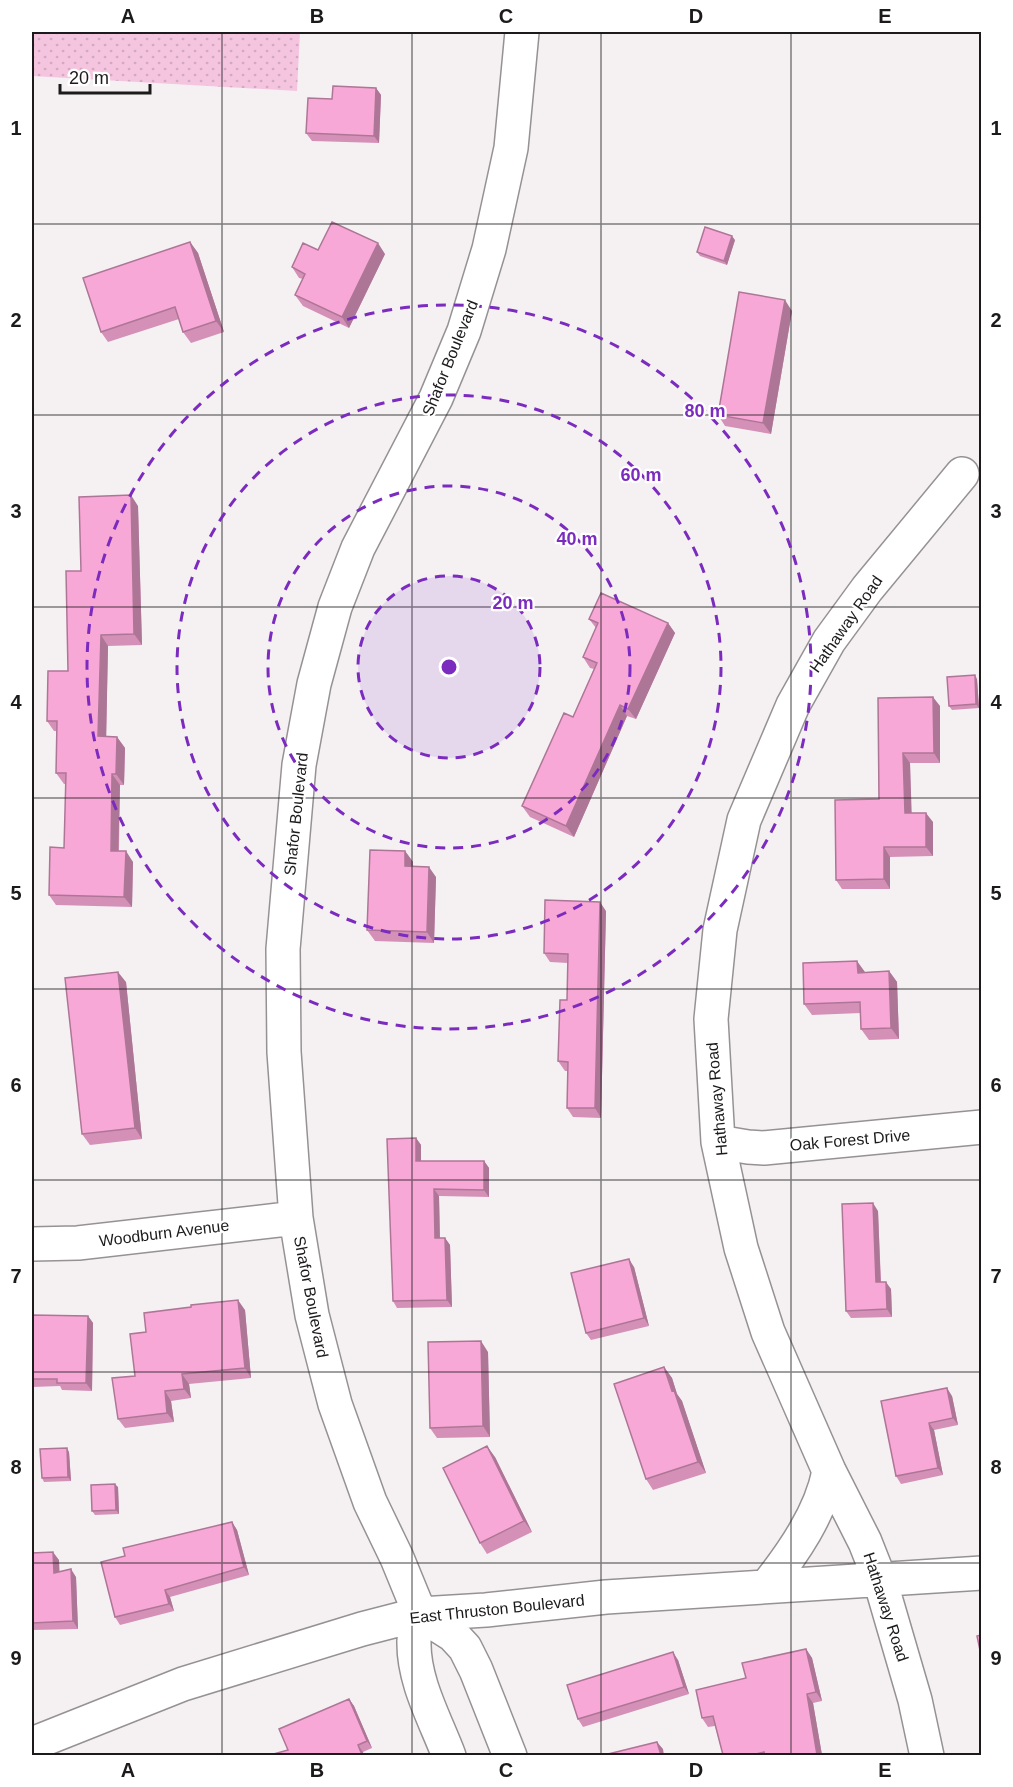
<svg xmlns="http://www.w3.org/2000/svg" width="1013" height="1787" viewBox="0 0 1013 1787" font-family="Arial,sans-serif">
<defs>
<pattern id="park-dots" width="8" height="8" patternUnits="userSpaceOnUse" patternTransform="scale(1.5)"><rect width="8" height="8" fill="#f5c5e0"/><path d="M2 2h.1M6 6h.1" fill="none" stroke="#d1a9c0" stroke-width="1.8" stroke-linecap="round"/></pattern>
</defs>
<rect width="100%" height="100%" fill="#f5f1f3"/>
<path fill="url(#park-dots)" d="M32 32H300L297 91 32 76Z"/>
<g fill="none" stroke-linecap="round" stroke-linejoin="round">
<g stroke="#969294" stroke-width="36">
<path id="minor" d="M718 1142 748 1147 764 1148 982 1127
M32 1244 78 1243 296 1218
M767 1586C793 1553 821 1513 829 1471
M420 1614C418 1623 414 1632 414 1641 413 1681 435 1719 449 1756
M32 1744 183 1684 362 1629 420 1614 486 1610 606 1597 982 1573
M510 1756 476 1670 465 1648 453 1635 420 1614 397 1558 370 1502 335 1404 312 1315 296 1218 284 1052 283 949 299 765 314 684 335 607 358 548 436 398 464 331 489 249 511 148 522 32
M927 1756 915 1700 880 1580 865 1542 829 1471 768 1332 741 1248 718 1142 711 1019 720 930 744 820 793 705 829 641 867 589 962 474"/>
</g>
<use href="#minor" stroke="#fff" stroke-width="33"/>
</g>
<path fill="#d590b8" d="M376 88 381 95 379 143 312 141 306 133 332 99Z
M735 240 727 265 700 256 697 252Z
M190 242 198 253 224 332 191 343 183 332 179 319 108 342 101 332Z
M318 250 385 254 349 328 303 306 295 295 303 279 299 278 292 267Z
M792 311 771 434 725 426 718 415Z
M138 506 142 645 108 646 106 737H117L125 748 124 785H120L119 851 133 862 132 907 56 905 49 895 64 848 66 784H64L56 773 57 731H54L47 721 68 671 81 571Z
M589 619 668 623 675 633 636 719 627 716 574 837 530 817 522 806 573 717 594 669 590 668 583 657 596 628Z
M977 679 979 708 952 710 949 706Z
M878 698 940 706V763H910L911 813 933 822V856L890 857V889H842L836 880 879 799Z
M405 851 413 862V866L436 877 434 943 375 941 367 930Z
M606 911 601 1118 573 1117 567 1108V1071H565L558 1061 567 1000 568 963 550 962 544 953Z
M889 971 897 982 899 1039 869 1040 861 1029V1013L812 1015 804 1004 865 972Z
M126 982 142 1139 90 1145 82 1134Z
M416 1138 421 1145V1161H484L489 1168V1197L439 1196 440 1238H445L450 1245 452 1307 397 1308 393 1301Z
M878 1211 881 1282 891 1289 892 1317 851 1318 846 1311Z
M634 1267 649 1326 591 1340 586 1333Z
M245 1310 251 1378 189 1384 191 1398 171 1401 174 1422 125 1428 118 1419 135 1376 146 1332Z
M32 1315 88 1316 93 1323 92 1391 62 1390 60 1386 32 1387Z
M488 1352 490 1437 437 1438 430 1428Z
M664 1367 672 1378 677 1394 682 1401 706 1473 653 1490 646 1479Z
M952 1396 958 1425 934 1430 943 1475 901 1484 896 1476 881 1401Z
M69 1452 71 1481 44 1482 42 1478Z
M495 1457 532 1532 487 1554 480 1543Z
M118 1487 119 1514 95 1515 92 1511Z
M232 1522 237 1530 249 1575 170 1597 174 1611 120 1625 115 1617 125 1556Z
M32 1553 59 1560V1572L76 1577 78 1629 32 1630Z
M806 1649 812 1658 822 1701 813 1703 822 1755H723L715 1726 708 1727 702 1718 746 1678Z
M678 1660 689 1694 583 1727 578 1719Z
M349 1699 354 1706 372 1748 363 1752 288 1750Z"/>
<path fill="#ae7696" d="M376 88 381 95 379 143 374 136Z
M732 236 735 240 727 265 724 261Z
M190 242 198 253 224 332 216 321Z
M378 243 385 254 349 328 342 317Z
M785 300 792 311 771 434 763 423Z
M131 495 138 506 142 645 134 634Z
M668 623 675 633 636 719 628 709Z
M101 635 108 646 106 747 98 736Z
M975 675 977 679 979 708 976 704Z
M933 697 940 706V763L934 753Z
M620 705 627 716 574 837 566 826Z
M117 737 125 748 124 785 116 774Z
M903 753 910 763 912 822 905 813Z
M112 774 120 785 118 862 111 851Z
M926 813 933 822V856L926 847Z
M884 847 890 857V889L884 879Z
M126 851 133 862 132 907 124 897Z
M405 851 413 862 412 876 405 866Z
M429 867 436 877 434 943 427 932Z
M600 902 606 911 601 1118 595 1108Z
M857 961 865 972 858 973Z
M889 971 897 982 899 1039 891 1028Z
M118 972 126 982 142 1139 135 1128Z
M416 1138 421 1145V1168L416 1161Z
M484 1161 489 1168V1197L484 1190Z
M434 1189 439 1196 440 1245 435 1238Z
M873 1203 878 1211 881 1290 876 1282Z
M445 1238 450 1245 452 1307 447 1300Z
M629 1259 634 1267 649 1326 644 1318Z
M886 1282 891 1289 892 1317 887 1309Z
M238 1300 245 1310 251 1378 245 1368Z
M88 1316 93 1323 92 1391 86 1383Z
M481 1341 488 1352 490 1437 483 1426Z
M664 1367 672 1378 677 1394 682 1401 706 1473 698 1462Z
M182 1374 189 1384 191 1398 184 1389Z
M947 1388 952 1396 958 1425 953 1418Z
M165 1391 171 1401 174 1422 167 1413Z
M929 1423 934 1430 943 1475 938 1468Z
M487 1446 495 1457 532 1532 524 1521Z
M67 1448 69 1452 71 1481 68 1477Z
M115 1484 118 1487 119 1514 116 1510Z
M232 1522 237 1530 249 1575 244 1567Z
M53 1552 59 1560 60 1581 54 1573Z
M71 1569 76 1577 78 1629 73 1621Z
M165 1590 170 1597 174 1611 169 1604Z
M806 1649 812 1658 822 1701 816 1692Z
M673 1652 678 1660 689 1694 684 1687Z
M807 1694 813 1703 822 1755H817Z
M349 1699 354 1706 372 1748 367 1741Z
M657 1742 663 1749 664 1755H661Z
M358 1745 363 1752 364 1755H362Z"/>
<path fill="#f8a8d6" stroke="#ae7696" stroke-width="1.5" d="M333 86 376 88 374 136 306 133 308 98 332 99Z
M332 222 378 243 342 317 295 295 305 274 292 267 303 243 318 250Z
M705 227 732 236 724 261 697 252Z
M190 242 216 321 183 332 175 307 101 332 83 278Z
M739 292 785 300 763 423 718 415Z
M131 495 134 634 101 635 98 736 117 737 116 774H112L111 851H126L124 897 49 895 50 847 64 848 66 773H56L57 721H47L48 671H68L66 571H81L79 497Z
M601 593 668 623 628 709 620 705 566 826 522 806 564 713 573 717 597 663 583 657 598 623 589 619Z
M975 675 976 704 949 706 947 677Z
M933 697 934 753H903L905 813H926V847H884V879L836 880 835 800 879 799 878 698Z
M370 850 405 851V866L429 867 427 932 367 930Z
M545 900 600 902 595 1108H567L568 1062 558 1061 560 1000H567L568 954 544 953Z
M857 961 858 973 889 971 891 1028 861 1029 860 1002 804 1004 803 963Z
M118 972 135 1128 82 1134 65 978Z
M416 1138V1161H484V1190L434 1189 435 1238H445L447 1300 393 1301 387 1139Z
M873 1203 876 1282H886L887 1309 846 1311 842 1204Z
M629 1259 644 1318 586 1333 571 1273Z
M238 1300 245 1368 182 1374 184 1389 165 1391 167 1413 118 1419 112 1378 135 1376 130 1334 146 1332 144 1313 191 1307V1305Z
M32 1315 88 1316 86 1383H57V1379H32Z
M481 1341 483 1426 430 1428 428 1342Z
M664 1367 672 1391 674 1390 698 1462 646 1479 614 1384Z
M947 1388 953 1418 929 1423 938 1468 896 1476 881 1401Z
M487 1446 524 1521 480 1543 443 1468Z
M67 1448 68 1477 42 1478 40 1449Z
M115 1484 116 1510 92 1511 91 1485Z
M232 1522 244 1567 165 1590 169 1604 115 1617 101 1562 125 1556 123 1548Z
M53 1552 54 1573 71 1569 73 1621 32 1623V1553Z
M981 1635V1655L977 1636Z
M806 1649 816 1692 807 1694 817 1755H765L764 1752 752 1755H723L713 1716 702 1718 696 1690 746 1678 742 1663Z
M673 1652 684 1687 578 1719 567 1685Z
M349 1699 367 1741 358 1745 362 1755H270L288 1750 279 1729Z
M657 1742 661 1755H604Z"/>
<path fill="none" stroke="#1c1a1b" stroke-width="1.5" stroke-opacity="0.55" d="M222 32V1756M412 32V1756M601 32V1756M791 32V1756M32 224H982M32 415H982M32 607H982M32 798H982M32 989H982M32 1180H982M32 1372H982M32 1563H982"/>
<circle cx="449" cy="667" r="91" fill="#7b2cbf" fill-opacity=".12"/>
<g fill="none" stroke="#7b2cbf" stroke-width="3" stroke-dasharray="10 8">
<circle cx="449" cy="667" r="91"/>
<circle cx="449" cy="667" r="181"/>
<circle cx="449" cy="667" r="272"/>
<circle cx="449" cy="667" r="362"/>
</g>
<g text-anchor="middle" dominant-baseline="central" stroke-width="4.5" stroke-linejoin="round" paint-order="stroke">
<g font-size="16" fill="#1c1a1b" stroke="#fff">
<text transform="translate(450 358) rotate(-68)">Shafor Boulevard</text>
<text transform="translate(846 624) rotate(-55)">Hathaway Road</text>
<text transform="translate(296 814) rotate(-84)">Shafor Boulevard</text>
<text transform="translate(717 1099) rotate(-95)">Hathaway Road</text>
<text transform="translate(850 1140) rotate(-5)">Oak Forest Drive</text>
<text transform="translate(164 1233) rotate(-7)">Woodburn Avenue</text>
<text transform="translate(311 1297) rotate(79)">Shafor Boulevard</text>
<text transform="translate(886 1607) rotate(72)">Hathaway Road</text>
<text transform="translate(497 1609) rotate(-6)">East Thruston Boulevard</text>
</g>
</g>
<circle cx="449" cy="667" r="9" fill="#7b2cbf" stroke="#fff" stroke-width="3"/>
<g font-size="18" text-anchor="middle" font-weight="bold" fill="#7b2cbf" stroke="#fff" stroke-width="4.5" stroke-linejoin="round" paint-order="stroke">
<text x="705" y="417">80 m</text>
<text x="641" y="481">60 m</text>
<text x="577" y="545">40 m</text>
<text x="513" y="609">20 m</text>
</g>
<rect width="1013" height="1787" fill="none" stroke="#ffffff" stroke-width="66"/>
<path d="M60 84v9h90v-9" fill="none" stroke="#1c1a1b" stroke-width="3"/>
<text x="69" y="84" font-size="18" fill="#1c1a1b" stroke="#ffffff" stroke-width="4.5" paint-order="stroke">20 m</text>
<rect x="33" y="33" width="947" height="1721" fill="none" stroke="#1c1a1b" stroke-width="2"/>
<g font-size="20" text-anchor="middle" font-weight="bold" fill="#1c1a1b">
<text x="128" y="23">A</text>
<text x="317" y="23">B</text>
<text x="506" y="23">C</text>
<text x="696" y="23">D</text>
<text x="885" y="23">E</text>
<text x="16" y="135">1</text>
<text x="996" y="135">1</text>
<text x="16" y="327">2</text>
<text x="996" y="327">2</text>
<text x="16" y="518">3</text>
<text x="996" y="518">3</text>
<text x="16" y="709">4</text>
<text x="996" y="709">4</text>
<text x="16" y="900">5</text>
<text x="996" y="900">5</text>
<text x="16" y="1092">6</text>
<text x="996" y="1092">6</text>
<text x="16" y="1283">7</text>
<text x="996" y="1283">7</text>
<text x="16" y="1474">8</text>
<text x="996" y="1474">8</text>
<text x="16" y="1665">9</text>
<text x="996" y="1665">9</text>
<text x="128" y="1777">A</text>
<text x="317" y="1777">B</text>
<text x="506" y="1777">C</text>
<text x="696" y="1777">D</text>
<text x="885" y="1777">E</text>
</g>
</svg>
